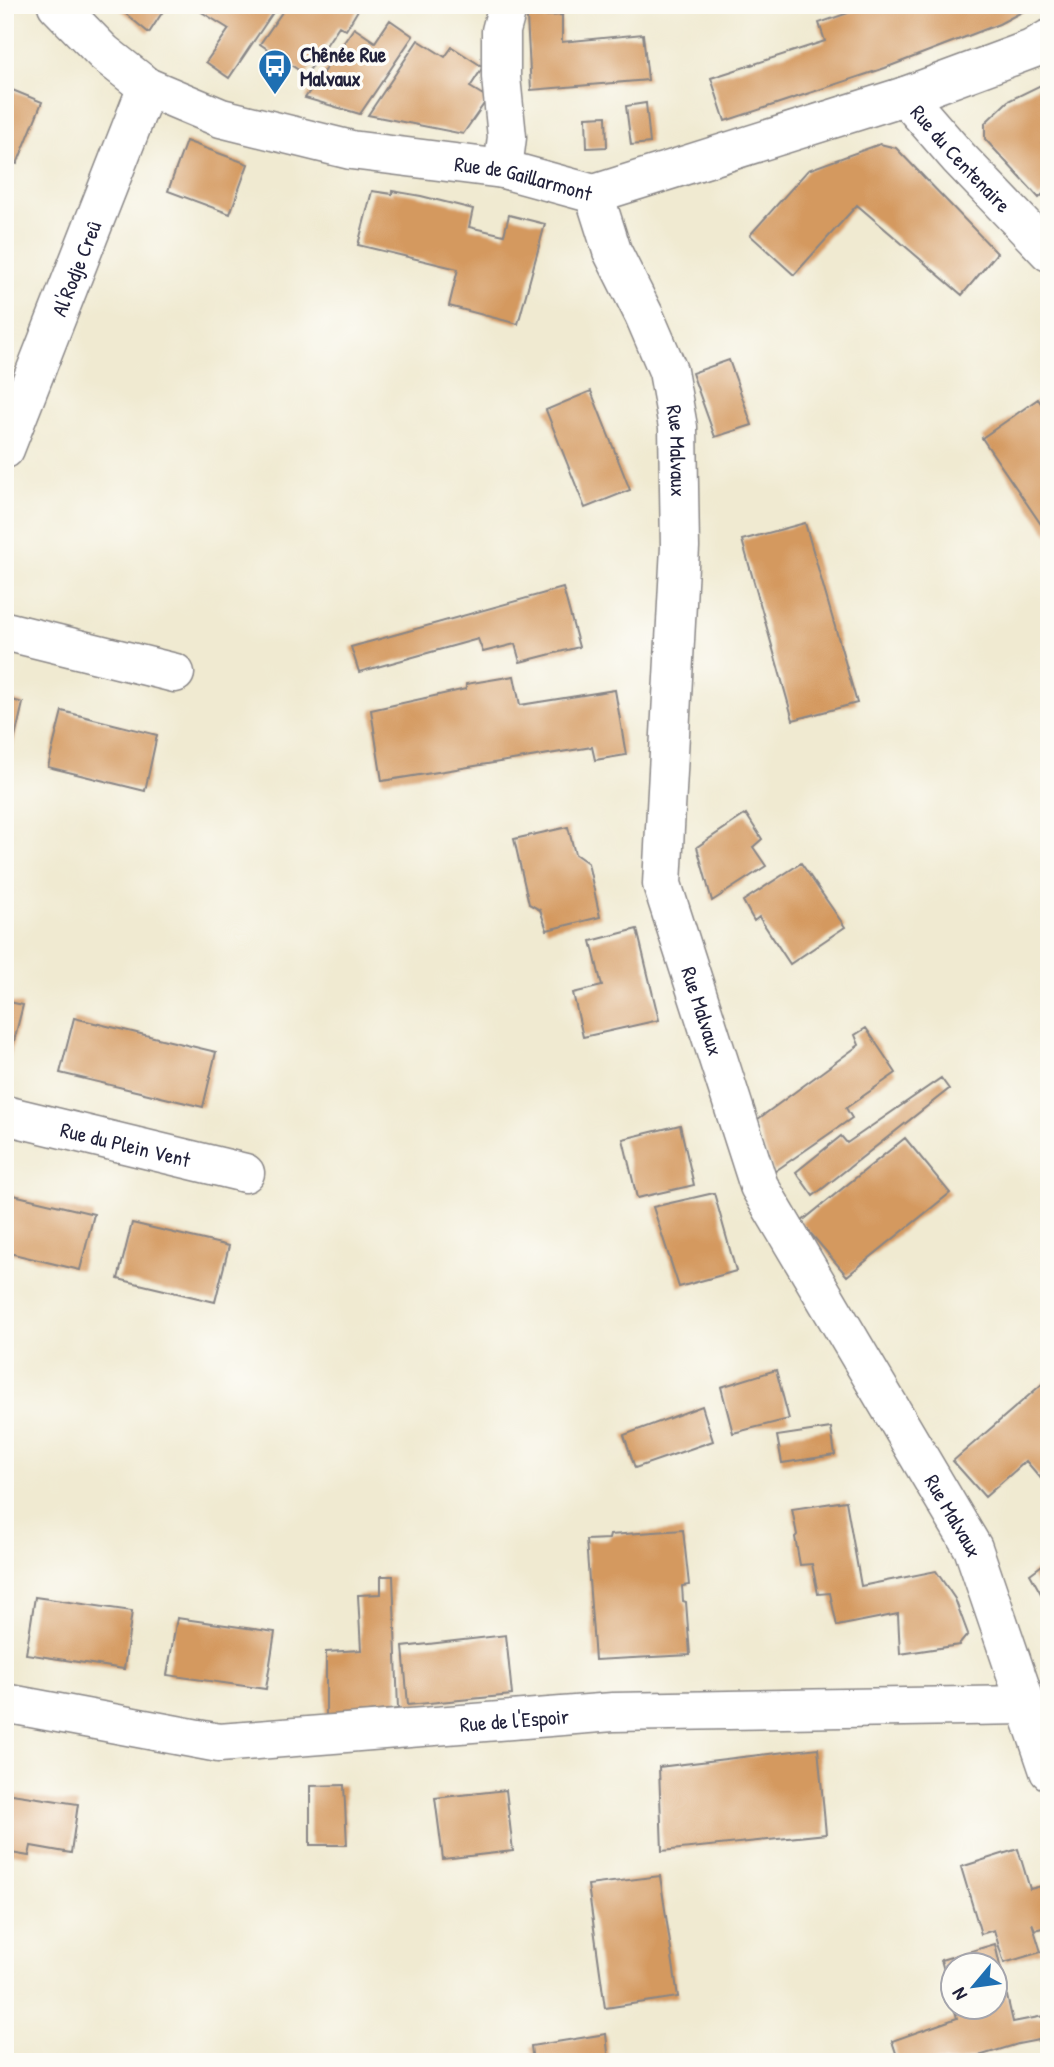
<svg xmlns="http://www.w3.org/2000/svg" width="1054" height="2067" viewBox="0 0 1054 2067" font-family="'Patrick Hand',sans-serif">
<rect width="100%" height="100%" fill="#fdfcf7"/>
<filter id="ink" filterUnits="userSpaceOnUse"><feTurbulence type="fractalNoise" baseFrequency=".0143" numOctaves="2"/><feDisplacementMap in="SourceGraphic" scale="14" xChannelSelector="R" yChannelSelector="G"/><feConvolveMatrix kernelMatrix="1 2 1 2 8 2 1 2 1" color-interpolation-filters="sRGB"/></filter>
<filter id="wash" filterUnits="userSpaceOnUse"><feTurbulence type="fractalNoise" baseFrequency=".00686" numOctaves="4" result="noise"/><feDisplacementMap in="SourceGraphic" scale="28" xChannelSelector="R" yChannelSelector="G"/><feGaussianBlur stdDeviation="1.57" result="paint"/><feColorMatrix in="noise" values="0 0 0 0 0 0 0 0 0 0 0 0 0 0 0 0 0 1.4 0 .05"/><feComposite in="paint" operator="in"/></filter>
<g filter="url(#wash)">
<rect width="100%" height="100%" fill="#f0ead1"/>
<g id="blocks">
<path fill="#d4995e" d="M115 5H167L149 33Z
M197 5H278L229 78 206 62 229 29 195 8Z
M287 5H361L346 30 339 26 306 75 260 44Z
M871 5H1035L999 24 885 68 725 121 711 78 825 41 819 23Z
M562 15V42L643 34 648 80 531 90 527 17Z
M390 20 413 36 360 114 305 98 354 28 375 42Z
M418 40 445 57 452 47 483 67 470 87 488 98 463 134 368 115Z
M1049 81V137L1042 143 1049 149V188L1039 198 985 139V123L1008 101Z
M5 87 42 102 17 164 5 159Z
M646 103 650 143 631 145 626 106Z
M606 116 607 147 587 148 586 117Z
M186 141 248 164 230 214 168 191Z
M880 144 896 148 997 253 962 295 857 205 794 275 750 235 808 170Z
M372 191 392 194V191L421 196 473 209 469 227 504 235 509 215 545 224 518 324 449 306 458 269 358 245Z
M729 360 752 425 715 437 692 373Z
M591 391 630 490 585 508 546 410Z
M1038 399 1049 415V536L982 438Z
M805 523 857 703 793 720 742 540Z
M563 588 579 647 520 662 515 644 483 652 478 639 359 672 351 647Z
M514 676 520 705 615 690 626 755 595 760 592 747 382 781 371 710 466 689V684Z
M5 698 23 703 10 759 5 758Z
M62 711 157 735 145 791 48 767Z
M746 814 762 839 753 847 766 866 712 901 697 847Z
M568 827 575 854 588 863 600 917 547 930 540 910 529 904 514 839Z
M801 863 845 927 790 964 759 917 754 921 743 901Z
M637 929 659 1020 583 1037 573 993 602 986 591 941Z
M5 1001 23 1005 9 1061 5 1060Z
M74 1018 216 1052 203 1107 60 1073Z
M866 1028 896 1073 846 1108 852 1118 774 1172 754 1122 859 1045 855 1035Z
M941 1078 949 1089 813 1196 796 1172 841 1136 847 1143Z
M680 1125 694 1185 637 1198 623 1139Z
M905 1138 950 1193 847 1276 801 1222Z
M5 1193 94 1214 80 1270 5 1252Z
M714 1193 736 1271 679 1287 653 1207Z
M132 1223 229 1246 215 1302 118 1279Z
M776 1370 789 1419 733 1433 721 1387Z
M1049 1378V1488L1026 1461 985 1497 953 1461Z
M702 1406 713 1441 635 1468 624 1435Z
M831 1428 835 1455 782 1463 777 1436Z
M846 1501 861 1586 936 1571 955 1599 968 1634 959 1645 900 1654 898 1614 837 1626 830 1593 818 1594 812 1564 800 1565 795 1537 797 1535 792 1509Z
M683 1530 689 1585 682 1586 683 1601 686 1602 690 1655 595 1660 586 1540 609 1539 610 1535Z
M1049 1560V1608L1030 1574Z
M381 1576H393L398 1709 326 1716V1652L361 1650 358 1595 381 1594Z
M35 1597 132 1611 124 1669 26 1654Z
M177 1618 275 1632 266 1689 167 1675Z
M506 1635 512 1695 408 1705 403 1647Z
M818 1748 826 1834 662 1851 659 1767Z
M344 1785 347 1845H310V1786Z
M506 1790 513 1851 443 1859 435 1798Z
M5 1793 78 1804 71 1853 31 1846 29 1856 5 1852Z
M1018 1849 1030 1889 1049 1884V1926L1035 1930 1032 1923 1041 1952 1004 1963 994 1930 981 1934 961 1867Z
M660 1876 678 1997 605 2008 588 1885Z
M995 1944 1013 2022 1049 2015V2038L1018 2044 959 2062H899L892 2041 957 2018 954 2008 995 2007V1965L953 1966 952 1998 941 1960Z
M606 2034 609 2062H533L531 2046Z"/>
</g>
</g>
<g filter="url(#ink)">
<use href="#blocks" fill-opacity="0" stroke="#898686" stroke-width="2"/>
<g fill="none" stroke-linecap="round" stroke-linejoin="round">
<g stroke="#898686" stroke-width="41">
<g id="minor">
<path id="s1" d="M57 5 104 53 147 87 221 118 351 150 503 169 594 194 905 96 1032 49 1049 39"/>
<path id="s2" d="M905 96 958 157 1049 252"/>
<path d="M503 169 507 137 501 77V31L508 5"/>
<path id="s3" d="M594 194 612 251 644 315 668 371 678 427 680 547 662 884 759 1186 973 1548 1049 1771"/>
<path id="s4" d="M5 449 147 87"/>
<path d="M5 631 175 673"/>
<path id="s5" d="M5 1115 245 1173"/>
<path id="s6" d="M5 1703 219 1743 613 1712 1027 1705"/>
</g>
</g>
<use href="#minor" stroke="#fff" stroke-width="38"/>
</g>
</g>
<defs>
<g id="bus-pin" transform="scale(1.75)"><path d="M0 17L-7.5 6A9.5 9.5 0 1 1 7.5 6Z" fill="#1f6fb2" stroke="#fdfcf7"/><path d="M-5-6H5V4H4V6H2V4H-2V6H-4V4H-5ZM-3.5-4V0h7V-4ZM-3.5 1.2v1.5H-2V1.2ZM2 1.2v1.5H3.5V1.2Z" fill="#fff"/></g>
</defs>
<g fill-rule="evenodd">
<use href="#bus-pin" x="275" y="66"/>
</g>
<g text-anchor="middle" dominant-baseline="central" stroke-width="7" stroke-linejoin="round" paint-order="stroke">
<g font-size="21" font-weight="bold" fill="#22223b" stroke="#fdfcf7" text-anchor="start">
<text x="300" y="54">Chênée Rue<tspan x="300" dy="24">Malvaux</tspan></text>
</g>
<g font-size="21" fill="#22223b" stroke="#fdfcf7">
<text stroke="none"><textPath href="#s2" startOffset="84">Rue du Centenaire</textPath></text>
<text stroke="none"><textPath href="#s1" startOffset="511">Rue de Gaillarmont</textPath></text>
<text stroke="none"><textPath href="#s4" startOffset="194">Al'Rodje Creû</textPath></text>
<text stroke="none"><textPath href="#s3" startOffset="273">Rue Malvaux</textPath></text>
<text stroke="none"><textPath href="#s3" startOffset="840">Rue Malvaux</textPath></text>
<text stroke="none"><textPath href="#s5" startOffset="124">Rue du Plein Vent</textPath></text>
<text stroke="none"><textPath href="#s3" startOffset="1407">Rue Malvaux</textPath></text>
<text stroke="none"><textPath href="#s6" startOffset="514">Rue de l'Espoir</textPath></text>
</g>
</g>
<rect width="1054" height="2067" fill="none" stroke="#fdfcf7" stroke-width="28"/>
<g transform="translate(974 1986) rotate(241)"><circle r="33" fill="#fdfcf7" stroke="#a5a5ac" stroke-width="2"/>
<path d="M0-5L12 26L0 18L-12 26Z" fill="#1f6fb2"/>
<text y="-10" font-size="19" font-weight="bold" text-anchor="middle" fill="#22223b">N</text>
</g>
</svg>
